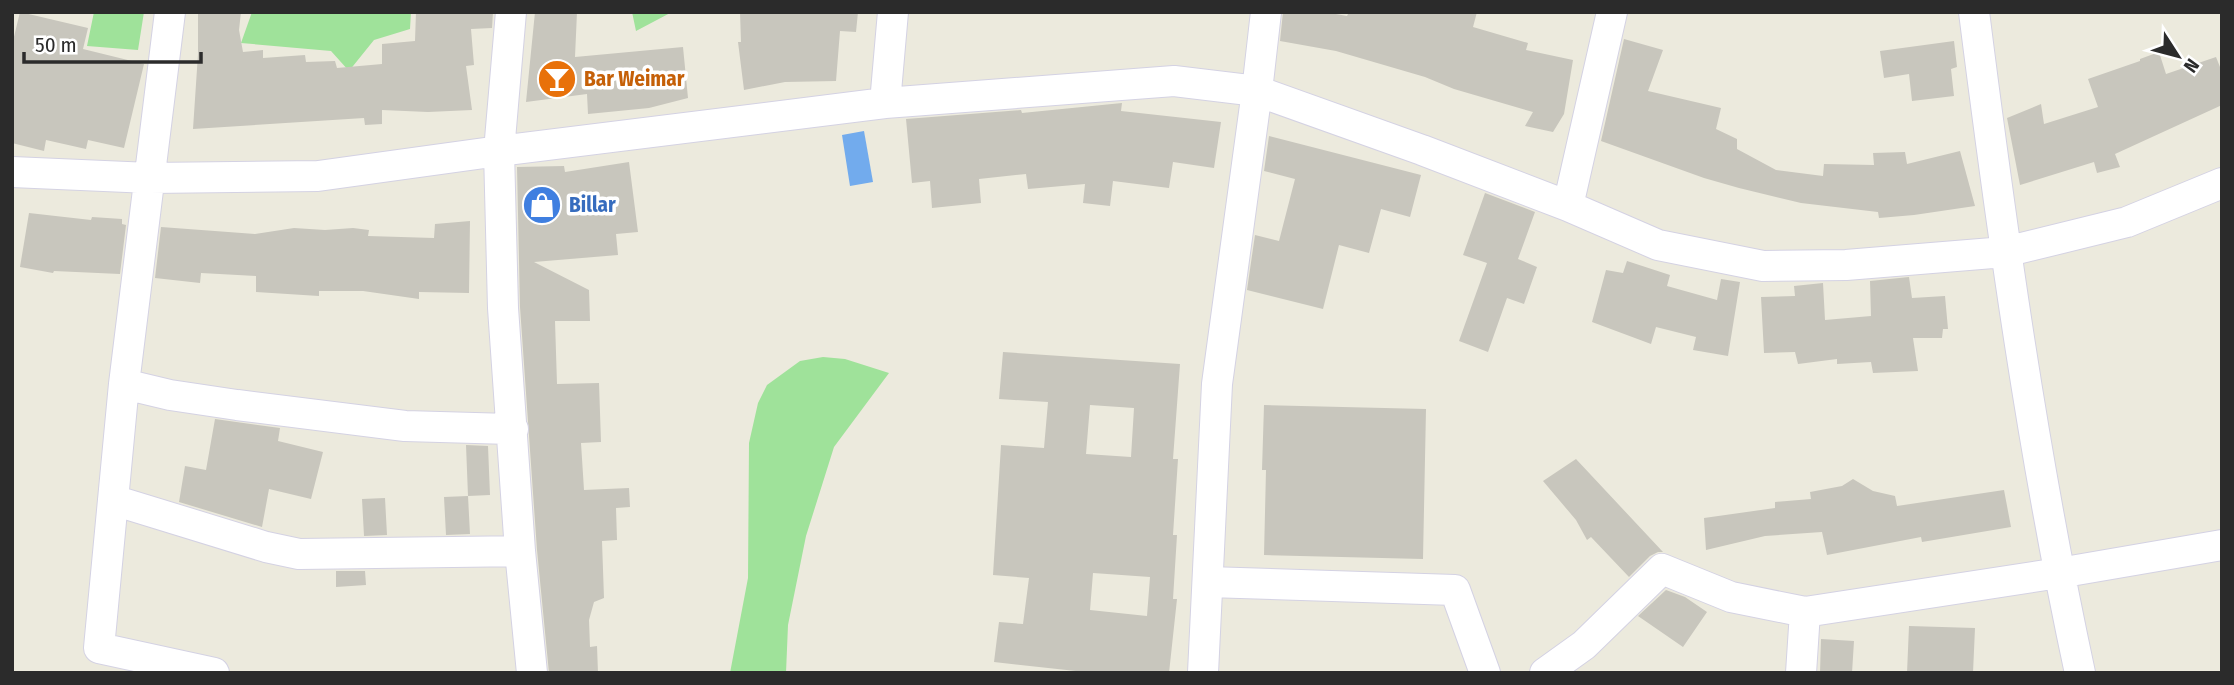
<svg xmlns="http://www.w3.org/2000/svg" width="2234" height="685" viewBox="0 0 2234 685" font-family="'Fira Sans Condensed',sans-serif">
<rect width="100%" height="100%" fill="#eceadd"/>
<path fill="#9fe29a" d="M94 12H144L138 50 87 46Z
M252 12H411L410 29 374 40 349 71 331 51 241 43Z
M632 12H672L636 31Z
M823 357 845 359 889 373 834 447 806 536 788 625 786 673H730L748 578 749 443 758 403 767 385 800 361Z"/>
<path fill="#72abed" d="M864 131 873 182 850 186 842 135Z"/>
<path fill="#c8c6bd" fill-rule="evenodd" d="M20 12 88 28 83 49 144 64 124 148 88 140 86 149 46 140 44 151 12 143V45Z
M198 12H241L239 30 243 52 263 50V58L305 55 306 62 335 61 337 68 382 64V44L415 41 416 12H493L492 28 471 29 474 65 466 66 472 110 428 112 382 110V124L365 125 364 118 193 129 198 54Z
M535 12H577L575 57 683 47 688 98 649 108 588 114 587 94 526 102Z
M740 12H858L856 32 840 31 836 81 785 82 744 90 738 42H741Z
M1283 12H1325L1347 16 1349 12H1477L1473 27 1528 43 1526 50 1573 60 1564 114 1553 132 1525 126 1533 112 1454 89 1425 77 1336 51 1280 41Z
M1624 39 1663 50 1648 91 1721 108 1716 129 1737 139V149L1776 170 1823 176 1824 164 1874 165 1873 153 1905 152 1907 164 1960 151 1975 206 1914 215 1879 218 1878 212 1801 203 1739 188 1704 178 1601 141Z
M1954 41 1957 67 1951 69 1954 96 1912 101 1909 74 1884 78 1880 51Z
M2159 52 2166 74 2216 57 2222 72V105L2115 154 2120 167 2097 173 2094 162 2020 185 2007 118 2041 104 2044 124 2098 107 2088 79 2140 61V59Z
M1122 103 1121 111 1221 122 1214 168 1173 162 1169 188 1113 181 1110 206 1083 203 1085 184 1028 189 1026 174 979 179 981 203 932 208 930 181 912 183 906 119 1021 110 1022 113Z
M1269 136 1421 175 1410 217 1381 209 1369 253 1339 245 1323 309 1247 290 1255 235 1279 241 1295 179 1264 171Z
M629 162 638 232 616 234 618 255 534 262 589 290 590 321H555L557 384 599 383 601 442 581 443 584 490 629 488 630 507 616 508 617 540 602 541 604 598 594 602 589 620 590 647 597 646 598 673H549L537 550 520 307 517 167 564 166 565 172Z
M1485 193 1535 212 1518 259 1537 267 1524 304 1507 298 1488 352 1459 341 1487 263 1463 255Z
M29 213 91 220 92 217 122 219V224L126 225 120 274 54 271 53 273 20 267Z
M470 221 469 293 419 292V299L363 291H319V296L256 292V276L201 273 200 283 155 278 161 227 255 234 294 228 325 230 353 228 369 230 368 236 434 238 435 224Z
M1627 261 1670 275 1667 286 1717 300 1721 279 1740 282 1728 356 1693 350 1696 337 1656 327 1651 344 1592 322 1606 270 1623 273Z
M1909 277 1912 298 1945 296 1948 329H1943L1942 338H1913L1918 371 1873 373 1871 362 1837 364V359L1798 364 1795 352 1764 353 1761 297 1795 296 1794 286 1823 283 1825 320 1871 316 1870 281Z
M1003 352 1180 364 1173 459H1178L1173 535H1177L1173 599H1177L1169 673H1094L994 662 999 622 1023 624 1029 578 993 575 1001 445 1044 448 1048 402 999 399ZM1090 405 1134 408 1131 457 1086 454ZM1093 573 1150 577 1147 616 1090 610Z
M1264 405 1426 409 1423 559 1264 555 1266 470H1262Z
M215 419 280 428 278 441 323 452 311 499 269 489 262 527 179 502 185 466 206 470Z
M466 445 488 446 490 495 468 496Z
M1576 459 1663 552H1658L1650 556 1629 577 1591 537 1587 540 1576 520 1543 481Z
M1853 479 1873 491 1895 496 1897 506 2004 490 2011 527 1922 542 1921 537 1827 555 1822 532 1765 536 1706 550 1704 518 1775 508V502L1811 499 1810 492 1842 486Z
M468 496 470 534 446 535 444 497Z
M385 498 387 535 364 536 362 499Z
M336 571H365L366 585 336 587Z
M1666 590 1685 597 1707 612 1683 647 1638 616Z
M1909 626 1975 628 1973 673H1907Z
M1821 639 1854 641 1852 673H1820Z"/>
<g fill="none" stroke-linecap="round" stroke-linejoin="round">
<g stroke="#d4d2e3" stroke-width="32">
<path id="minor" d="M170 12 124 384 99 648 214 673
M511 12 499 151 503 308 520 551 532 673
M1974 12C2002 233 2033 455 2080 673
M885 103 893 12
M12 172 150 178 318 176 499 151 885 103 1174 81 1257 91 1422 150 1568 206 1658 245 1763 266 1846 265 2005 252 2127 222 2222 183
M1568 206 1612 12
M124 384 170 395 237 405 405 426 513 429
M113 500 266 547 299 554 520 551
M1208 582 1455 590 1485 673
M1203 673 1217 384 1257 91 1266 12
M1545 673 1584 645 1662 569 1731 597 1805 612 2059 573 2222 545
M1801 673 1805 612"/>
</g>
<use href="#minor" stroke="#fff" stroke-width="30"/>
</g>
<defs>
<g id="bar-disc" transform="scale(2.0125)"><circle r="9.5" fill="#e8710a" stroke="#fff"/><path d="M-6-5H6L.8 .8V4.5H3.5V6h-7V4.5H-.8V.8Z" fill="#fff"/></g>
<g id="shop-disc" transform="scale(2.0125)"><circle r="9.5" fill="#3f7fe0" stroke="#fff"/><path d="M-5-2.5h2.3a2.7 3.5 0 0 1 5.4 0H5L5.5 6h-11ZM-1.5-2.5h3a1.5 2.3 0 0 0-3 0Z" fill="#fff"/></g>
</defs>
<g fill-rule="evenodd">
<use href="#bar-disc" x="557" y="79"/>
<use href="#shop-disc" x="542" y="205"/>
</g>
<g text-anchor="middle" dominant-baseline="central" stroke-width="7" stroke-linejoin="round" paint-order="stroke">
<g font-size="21" font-weight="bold" fill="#c56008" stroke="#fff" text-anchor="start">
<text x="584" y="79">Bar Weimar</text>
</g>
<g font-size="21" font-weight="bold" fill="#366cbe" stroke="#fff" text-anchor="start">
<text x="569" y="205">Billar</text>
</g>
</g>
<rect width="2234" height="685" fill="none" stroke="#2b2b2b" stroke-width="28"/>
<g transform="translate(2178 56) rotate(126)" stroke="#ffffff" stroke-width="5" paint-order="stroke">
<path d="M0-5L12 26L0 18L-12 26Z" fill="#2b2b2b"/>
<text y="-10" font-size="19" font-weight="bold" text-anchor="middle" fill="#2b2b2b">N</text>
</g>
<path d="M24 52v10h177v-10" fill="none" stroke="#2b2b2b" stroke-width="3.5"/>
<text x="35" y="52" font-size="21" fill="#2b2b2b" stroke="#ffffff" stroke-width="5" paint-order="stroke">50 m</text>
</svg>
